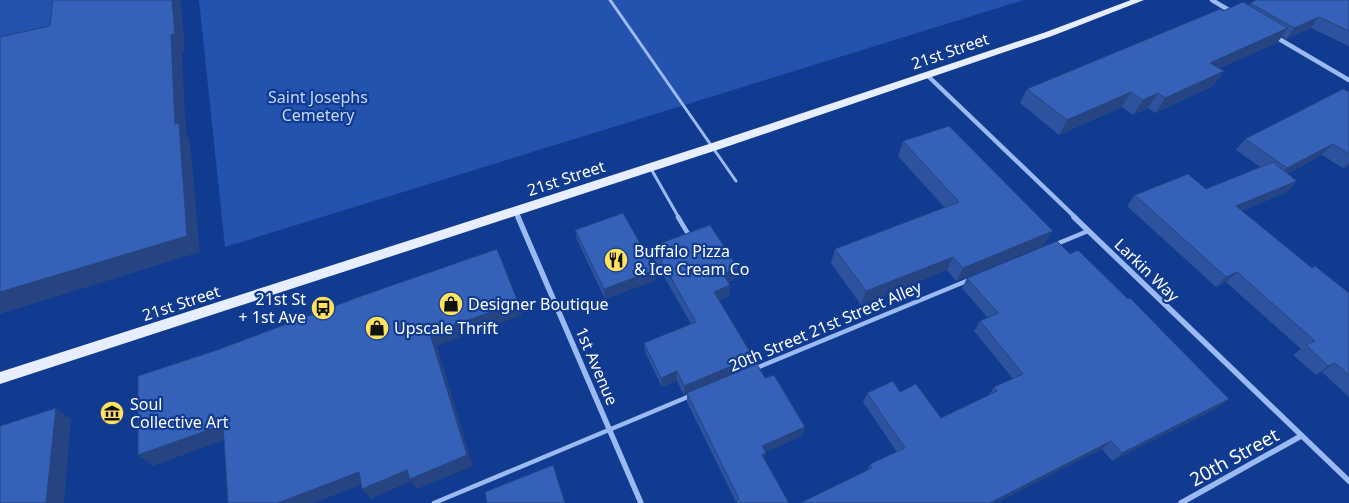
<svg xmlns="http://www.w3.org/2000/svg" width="1349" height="503" viewBox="0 0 1349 503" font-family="'Noto Sans',sans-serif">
<rect width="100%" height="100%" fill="#113b90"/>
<path fill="#2352af" d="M0 0H69L65 41 0 55Z
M199 0H1024L225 247Z"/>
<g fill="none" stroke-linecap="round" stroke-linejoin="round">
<path stroke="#9cbaf2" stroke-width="3" d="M610 0 736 181
M650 167 679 218"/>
<path stroke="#9cbaf2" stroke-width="4.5" d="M678 217 690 237
M1054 245 1088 231
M754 369 969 280
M434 503 690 396"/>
<path stroke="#9cbaf2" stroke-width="4.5" d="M1212 0 1232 12
M1274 36 1349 80
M928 76 1076 218
M516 212 519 218"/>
<path stroke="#9cbaf2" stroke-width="5.5" d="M518 217 641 503
M1074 217 1349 481
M1181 503 1301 436"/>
<path fill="#e7eeff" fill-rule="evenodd" d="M1131 0H1144L1052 36 717 150 0 384V372L709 144 1046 32Z"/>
</g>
<path fill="#2e539e" d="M1349 0V46L1311 28 1286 39 1282 36 1277 43 1219 68 1224 71 1213 86 1155 113 1148 108 1133 115 1122 107 1059 135 1020 103 1027 89 1223 11 1248 5 1250 3Z
M1349 92V166L1343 168 1322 155 1287 174 1297 181 1287 192 1241 211 1312 268 1349 293V397L1322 372 1316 375 1293 355 1301 349 1226 282 1216 287 1127 206 1135 195 1206 189 1260 167 1236 150 1245 139Z
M903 141 1044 245 956 281 947 270 861 305 831 263 835 249 945 208 898 156Z
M575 230 656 280 605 299 577 240Z
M653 246 737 278 728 282 730 285 729 296 719 300 751 367 684 395 677 381 662 387 645 352 644 343 691 324 653 257Z
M967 278 1218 408 1112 461 1102 449 867 471 870 464 897 452 863 402 867 393 900 392 941 418 989 395 994 387 1013 379 974 331 980 321 988 318 962 288Z
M765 378 805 427 802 436 765 452 764 459 789 503H735L736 502 687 402V393Z"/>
<path fill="#254481" d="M172 0H181L185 51 182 52 186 134 190 140 200 252 0 314V292L175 124 171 35Z
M1319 17 1311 28 1286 39 1294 28Z
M1288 28 1277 43 1199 77 1210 63Z
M1224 71 1213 86 1155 113 1165 98Z
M1131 92 1122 107 1059 135 1067 120Z
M1158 93 1148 108 1133 115 1143 100Z
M1333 144 1322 155 1277 179 1287 168Z
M1349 163V166L1343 168Z
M1297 181 1287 192 1226 217 1236 206Z
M1053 231 1044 245 956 281 963 268Z
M953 257 947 270 861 305 866 291Z
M738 268 737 278 722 284 723 274Z
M655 270 656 280 605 299 604 289Z
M1237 272 1226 282 1216 287 1226 277Z
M730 285 729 296 713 302 714 292Z
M518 302 522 315 437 346 473 466 417 489 411 481 371 499 362 489 430 334Z
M753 357 751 367 684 395V386Z
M1335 363 1322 372 1316 375 1328 366Z
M677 371V381L662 387 661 378Z
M1229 399 1218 408 1112 461 1122 453Z
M56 408 71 419 64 503H46Z
M223 425 235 436 153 466 138 455Z
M805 427 802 436 760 454 762 446Z
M1111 441 1102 449 997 503H990Z
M766 453 764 461 762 455Z
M359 472 368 482 314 503H278Z"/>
<path fill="#3561b8" stroke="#254481" d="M53 0H172L175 34 171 35 175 124 179 123 187 236 0 292V37L50 26Z
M1256 0H1349V31L1319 17 1294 28 1250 3Z
M1243 2 1288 28 1210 63 1224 71 1165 98 1158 93 1143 100 1131 92 1067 120 1027 89 1220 9 1223 11Z
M1343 89 1349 92V154L1333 144 1287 168 1245 139Z
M949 126 1053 231 963 268 953 257 866 291 835 249 959 202 903 141Z
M1273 162 1297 181 1236 206 1312 268 1315 266 1349 293V375L1335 363 1328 366 1306 345 1315 341 1237 272 1226 277 1135 195 1188 174 1206 189Z
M623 213 655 270 604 289 575 230Z
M710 225 738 268 723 274 730 285 714 292 753 357 684 386 677 371 661 378 644 343 696 322 653 246Z
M1057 241 1070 254 1078 250 1128 299 1130 298 1229 399 1122 453 1111 441 990 503H800L872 468 870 464 905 448 867 393 893 381 900 392 916 384 941 418 997 391 994 387 1023 374 980 321 998 313 967 278Z
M497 249 518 302 430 334 467 455 410 479 407 470 362 489 359 472 278 503H228L223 425 138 455V376L217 350 364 295Z
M757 364 765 378 774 375 805 427 762 446 766 453 762 455 789 503H737L736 501 739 499 687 393Z
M56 408 46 503H0V426Z
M553 465 565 503H487L485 492Z"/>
<defs>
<g id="restaurant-disc" transform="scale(1.25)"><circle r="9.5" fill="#ffe25d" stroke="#113b90"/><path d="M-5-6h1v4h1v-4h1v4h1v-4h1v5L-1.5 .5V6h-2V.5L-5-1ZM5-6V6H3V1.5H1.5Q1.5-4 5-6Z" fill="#111"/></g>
<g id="shop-disc" transform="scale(1.25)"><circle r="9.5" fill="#ffe25d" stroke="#113b90"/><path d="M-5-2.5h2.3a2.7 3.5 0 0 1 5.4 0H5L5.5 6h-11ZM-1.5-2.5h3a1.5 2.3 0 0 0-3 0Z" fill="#111"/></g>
<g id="bus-disc" transform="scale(1.25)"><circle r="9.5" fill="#ffe25d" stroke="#113b90"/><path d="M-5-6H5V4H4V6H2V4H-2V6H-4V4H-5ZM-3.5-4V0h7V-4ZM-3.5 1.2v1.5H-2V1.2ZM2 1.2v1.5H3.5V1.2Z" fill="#111"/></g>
<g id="museum-disc" transform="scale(1.25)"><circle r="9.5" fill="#ffe25d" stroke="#113b90"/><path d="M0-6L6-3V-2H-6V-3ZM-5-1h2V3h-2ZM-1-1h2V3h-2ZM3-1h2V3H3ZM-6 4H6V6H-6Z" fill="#111"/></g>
</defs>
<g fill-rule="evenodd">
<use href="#restaurant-disc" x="616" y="260"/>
<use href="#shop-disc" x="451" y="304"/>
<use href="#bus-disc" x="323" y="308"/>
<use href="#shop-disc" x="377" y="328"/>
<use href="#museum-disc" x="112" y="413"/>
</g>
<g text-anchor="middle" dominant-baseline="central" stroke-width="4.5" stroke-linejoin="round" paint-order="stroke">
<g font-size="16" fill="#fff" stroke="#113b90">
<text transform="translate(950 51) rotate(-19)">21st Street</text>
<text transform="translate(566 178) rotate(-18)">21st Street</text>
<text transform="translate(1147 270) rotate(44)">Larkin Way</text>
<text transform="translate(181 303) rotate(-18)">21st Street</text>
<text transform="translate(825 326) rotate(-23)">20th Street 21st Street Alley</text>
<text transform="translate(597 366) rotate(67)">1st Avenue</text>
</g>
<g font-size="16" fill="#c3d7fd" stroke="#113b90">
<text x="318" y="97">Saint Josephs<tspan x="318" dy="18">Cemetery</tspan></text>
</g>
<g font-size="16" fill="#fff" stroke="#113b90" text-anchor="start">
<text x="634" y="251">Buffalo Pizza<tspan x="634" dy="18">&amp; Ice Cream Co</tspan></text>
<text x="306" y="299" text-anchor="end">21st St<tspan x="306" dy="18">+ 1st Ave</tspan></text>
<text x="468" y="304">Designer Boutique</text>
<text x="394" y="328">Upscale Thrift</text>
<text x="130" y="404">Soul<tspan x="130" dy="18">Collective Art</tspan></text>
</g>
<g font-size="19" fill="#fff" stroke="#113b90">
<text transform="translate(1234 457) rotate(-29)">20th Street</text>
</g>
</g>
</svg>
